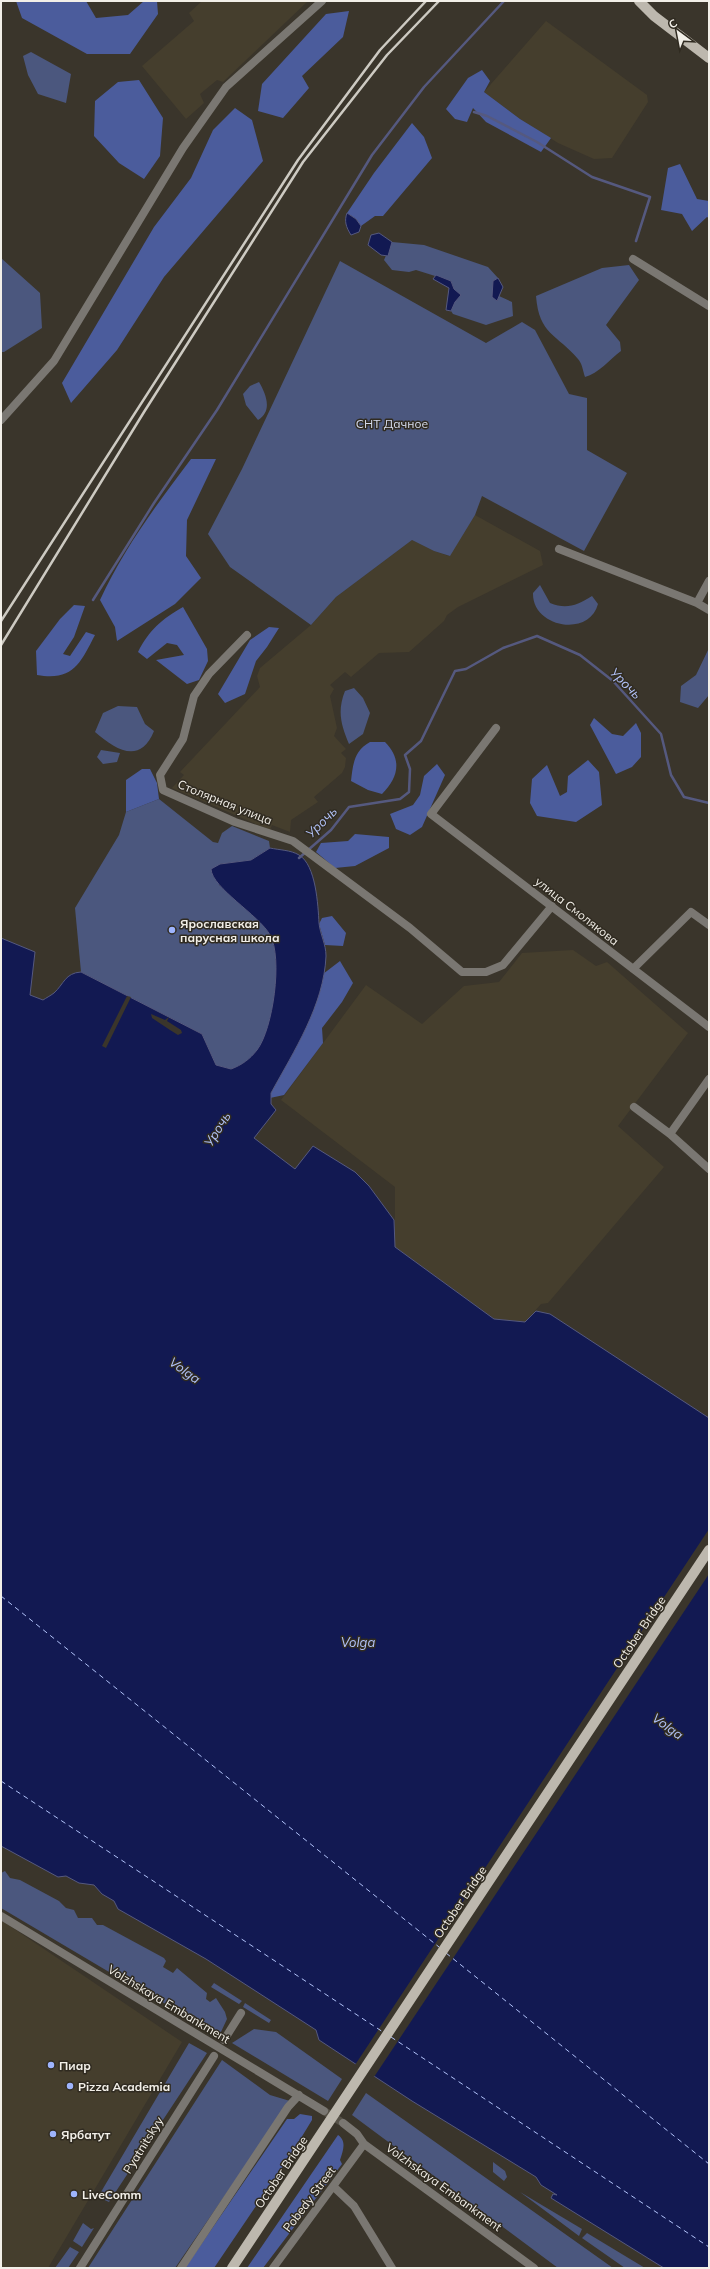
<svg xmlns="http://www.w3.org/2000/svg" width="710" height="2269" viewBox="0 0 710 2269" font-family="Mulish,sans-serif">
<rect width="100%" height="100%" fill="#3a352b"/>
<path fill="#453e2d" d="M202 1H308L223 82 217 80 200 94 204 103 186 119 142 66 194 21 189 13Z
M546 21 647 95 648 102 612 158 594 159 558 143 520 119 484 92Z
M475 515 540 551 543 565 458 607 447 615 444 621 409 652 379 653 351 677 345 672 330 685 334 689 330 696 337 728 334 736 346 749 341 753 346 758 345 767 342 773 314 797 318 802 291 820 290 832 272 825 270 830 172 788 184 775 180 772 260 687 257 676 260 668 311 625 336 597 412 540 434 551 449 556Z
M573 950 596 966 607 962 688 1033 618 1126 664 1167 548 1303 541 1304 525 1322 496 1320 395 1247V1187L281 1100 366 985 422 1024 464 986 499 982 522 953Z
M1 1920 182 2042 48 2268H1Z"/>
<path fill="#4b577e" d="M31 52 71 74 66 103 38 94 28 75 23 56Z
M392 242 424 245 488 267 498 278 493 281 497 301 499 296 512 302 513 316 486 325 453 314 451 311C456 300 456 292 451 281L416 270 409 272 392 270 384 260Z
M1 258 40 293 42 328 4 352H1Z
M340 261 486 343 522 322 535 330 569 394 587 398V450L627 473 584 551 482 496 475 515 450 556 434 551 412 540 336 597 311 625 230 567 208 534 242 469Z
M629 265 639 280 606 325 620 342 621 351C610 359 598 374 585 377 583 371 582 363 578 359 557 334 539 335 536 296L602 268Z
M259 382C266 394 273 411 258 420L246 405 243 394 250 386Z
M540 585 550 603C567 610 577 605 592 596L598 604C589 638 532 627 533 593Z
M709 648V695L698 708 680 702 681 686 696 675Z
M354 688 363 698 370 713 363 734 349 744C341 725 337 711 345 691Z
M118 706 137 707 145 724 154 731C140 765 116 750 95 732L103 713Z
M101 750 120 753 117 762 103 764 97 757Z
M159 799 213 842 218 843 222 833 232 826 269 841 270 848 251 860 220 864 219 885C235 898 263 918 271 937 282 961 274 1028 258 1050 251 1059 242 1065 231 1069L216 1065 202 1034 81 972 75 908 119 835 126 812Z
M5 1871 10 1878 20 1880 59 1901 66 1908 74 1910 78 1918H92L97 1925H103L164 1958 166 1961 163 1967 173 1973 177 1968 207 1993 206 1999 210 2002 216 1998 225 2012 227 2019 220 2034 126 1982 1 1908V1873Z
M214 1983 242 2001 239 2004 211 1987Z
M245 2003 271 2020 269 2023 243 2007Z
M254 2029 276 2032 342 2079 328 2101 232 2043Z
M189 2043 207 2053 109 2202 98 2197Z
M222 2060 270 2095 290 2101 175 2268H88Z
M366 2093 613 2268H558L352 2115Z
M493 2162 505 2171 507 2177 504 2181 493 2172Z
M520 2192 582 2229 579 2236Z
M83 2223 91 2229 94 2228 82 2247 73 2241Z
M587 2233 645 2268H625L582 2238Z
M70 2247 79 2252 68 2268H55Z"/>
<path fill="#4b5c9c" d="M16 1H86L96 18 128 15 144 1H157L158 14 130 54H87L22 18Z
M349 11 343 37 302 76 309 88 283 118 258 111 262 84 326 14Z
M482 70 490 81 484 92 520 119 551 138 541 152 486 122 473 108 467 122 455 119 446 109 468 78Z
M139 80 163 118 160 156 144 179 119 163 94 136 95 101 118 82Z
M235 108 252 120 263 161 164 277 117 350 71 403 62 383 154 227 191 178 213 130Z
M412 123 424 137 432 158 383 216H375L361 226 356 219 347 213 374 173Z
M680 164 697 199 709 201V218L707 217 692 231 682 214 661 210 668 168Z
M191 459H216L187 520 186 556 201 578 175 604 117 641 115 627 100 600C124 548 157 504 191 459Z
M74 605 85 606 74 637 63 654 70 656 86 632 95 635C80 664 73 681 37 675L36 651 60 619Z
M183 607 207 649 208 661 199 680 187 684 156 660 184 655 177 645 167 643 147 659 138 652C149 630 162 619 183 607Z
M269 627 279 628 267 647 256 661 245 694 225 703 218 694 250 640Z
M594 718 612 734 623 736 636 723 641 733V757L632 767 616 774 590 725Z
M370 742H385C402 759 399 777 382 794L368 790 351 781C353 764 354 751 370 742Z
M588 760 599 772 602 805 576 822 537 816 530 803 532 779 547 765 560 796 567 792 568 776Z
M437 764 445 775 422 827 410 835 396 829 390 814 413 805 420 795 424 776Z
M142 769H150L157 783 159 799 126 812V780Z
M355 834 389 837V848L355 866 335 868 316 852 321 843 348 841Z
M332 916 346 933 343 946 325 945 319 924 322 918Z
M340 961 353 983 342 1002 322 1028 323 1043 284 1095 270 1098 271 1093 312 1014 323 974Z
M300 2114 312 2116V2120L290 2156 214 2268H185L287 2119H294Z
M338 2135C347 2141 343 2151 340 2160L342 2164 263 2268H247Z"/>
<path fill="#121952" stroke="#55597f" d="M347 213 356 219 361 226 359 232 351 235C346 227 344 221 347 213Z
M379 233 392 242 388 256 381 255 368 245 371 235Z
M436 275 451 281 454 289 461 295 455 302 451 311 446 310 449 288 433 279Z
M498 278 503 287 497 301 492 297 493 281Z
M270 848C279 850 291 850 299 855 316 865 318 905 319 923 320 934 326 944 326 956 324 1005 294 1051 271 1093V1104L276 1110 254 1138 295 1169 313 1146 355 1172 369 1186 394 1220 395 1247 494 1319 525 1322 536 1311 550 1314 709 1418V2268H664L659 2265 551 2198 553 2194 557 2195 541 2185 536 2177 412 2101 319 2040 316 2030 206 1959 118 1909 114 1901 102 1894 94 1885 79 1883 66 1876 58 1877 1 1846V938L35 952 30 995 43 1000C46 998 50 996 54 993 64 984 65 973 81 972L202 1034 216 1065 231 1069C242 1065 250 1059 257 1050 273 1029 283 958 270 935 259 915 212 888 211 869L220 864 251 860Z"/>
<path fill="#3a352b" d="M127 996 131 997 106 1048 102 1046Z
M151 1014 165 1020 169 1017 167 1021 181 1030 182 1033 178 1035 170 1030 152 1018Z
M709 1529V1574L374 2077 355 2065Z"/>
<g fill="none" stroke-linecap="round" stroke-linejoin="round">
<path stroke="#55597f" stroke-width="2.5" d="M474 112 487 116 537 142 592 177 650 197 636 241
M93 600 154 503 217 410 372 155 424 87 504 1
M299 858 331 830 349 807 400 799 409 792 410 769 405 755 421 741 455 671 466 669 503 648 537 636 580 655 613 681 661 734 671 775 684 797 709 803"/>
<path stroke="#b1c2f9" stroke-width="1" stroke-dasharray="5 4" stroke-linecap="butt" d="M1 1596 439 1947
M1 1781 383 2032
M446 1953 709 2164
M391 2037 709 2247"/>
<path stroke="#565147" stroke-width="8" stroke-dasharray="8 4" stroke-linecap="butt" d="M324 2111 343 2123"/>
<path stroke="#7a7772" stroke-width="8" d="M633 259 709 306
M1 420 54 361 183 148 226 87 322 1
M559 549 697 603 709 610
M697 603 709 581
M247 635 209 674 194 696 183 739 160 775 163 790 235 822 293 841 410 928 462 972H486L503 965 552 906
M496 728 431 814 709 1027
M633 969 691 912 709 925
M634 1107 670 1134 709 1169
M670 1134 709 1079
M1 1916 324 2111
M224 2040 241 2013
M343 2123 357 2134 364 2144 534 2268
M334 2187 354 2206 392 2268
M80 2268 214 2056
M181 2268 288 2107 299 2095
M273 2268 364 2144"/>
<path stroke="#bdb8ae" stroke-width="10" d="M639 1 654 16 709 58
M232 2268 709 1550"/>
<path stroke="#cdcac2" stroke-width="2.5" d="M1 621 298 160 380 50 426 1
M1 645 144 412 303 162 387 55 439 1"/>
</g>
<g fill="#9eb4fd" stroke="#302b21" stroke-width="1.5">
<circle cx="172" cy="930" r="4"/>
<circle cx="51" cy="2065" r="4"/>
<circle cx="70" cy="2086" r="4"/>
<circle cx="53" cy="2134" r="4"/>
<circle cx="74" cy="2194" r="4"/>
</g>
<g text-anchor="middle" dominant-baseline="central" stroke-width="3" stroke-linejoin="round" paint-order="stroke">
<g font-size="12" fill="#d6dcef" stroke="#302b21">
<text x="392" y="423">СНТ Дачное</text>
</g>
<g font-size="12" fill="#f2efe8" stroke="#302b21">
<text transform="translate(225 802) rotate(22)">Столярная улица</text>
<text transform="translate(577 911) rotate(38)">улица Смолякова</text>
<text transform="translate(639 1632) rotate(-56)">October Bridge</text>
<text transform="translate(460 1902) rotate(-56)">October Bridge</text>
<text transform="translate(169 2004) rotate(31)">Volzhskaya Embankment</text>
<text transform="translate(143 2145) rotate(-58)">Pyatnitskyy</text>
<text transform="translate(281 2172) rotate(-56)">October Bridge</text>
<text transform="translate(444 2187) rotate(36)">Volzhskaya Embankment</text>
<text transform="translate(309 2199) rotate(-53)">Pobedy Street</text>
</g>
<g font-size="12" font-weight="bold" fill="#f2efe8" stroke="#302b21" text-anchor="start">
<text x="180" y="923">Ярославская<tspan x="180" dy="14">парусная школа</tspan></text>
<text x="59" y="2065">Пиар</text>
<text x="78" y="2086">Pizza Academia</text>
<text x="61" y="2134">Ярбатут</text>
<text x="82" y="2194">LiveComm</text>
</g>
<g font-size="13" font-style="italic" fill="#b1c2f9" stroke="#302b21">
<text transform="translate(626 683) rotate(45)">Урочь</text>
<text transform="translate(321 822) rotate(-45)">Урочь</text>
<text transform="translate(217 1129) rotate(-58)">Урочь</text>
<text transform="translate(185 1370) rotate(36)">Volga</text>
<text x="358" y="1642">Volga</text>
<text transform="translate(668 1726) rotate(36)">Volga</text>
</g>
</g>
<rect width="710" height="2269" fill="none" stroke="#f2efe8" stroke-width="4"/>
<g transform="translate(678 32) rotate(328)" stroke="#302b21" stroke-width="3" paint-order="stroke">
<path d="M0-3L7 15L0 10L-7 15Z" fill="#f2efe8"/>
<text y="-6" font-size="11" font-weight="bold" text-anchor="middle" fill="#f2efe8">С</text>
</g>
</svg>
